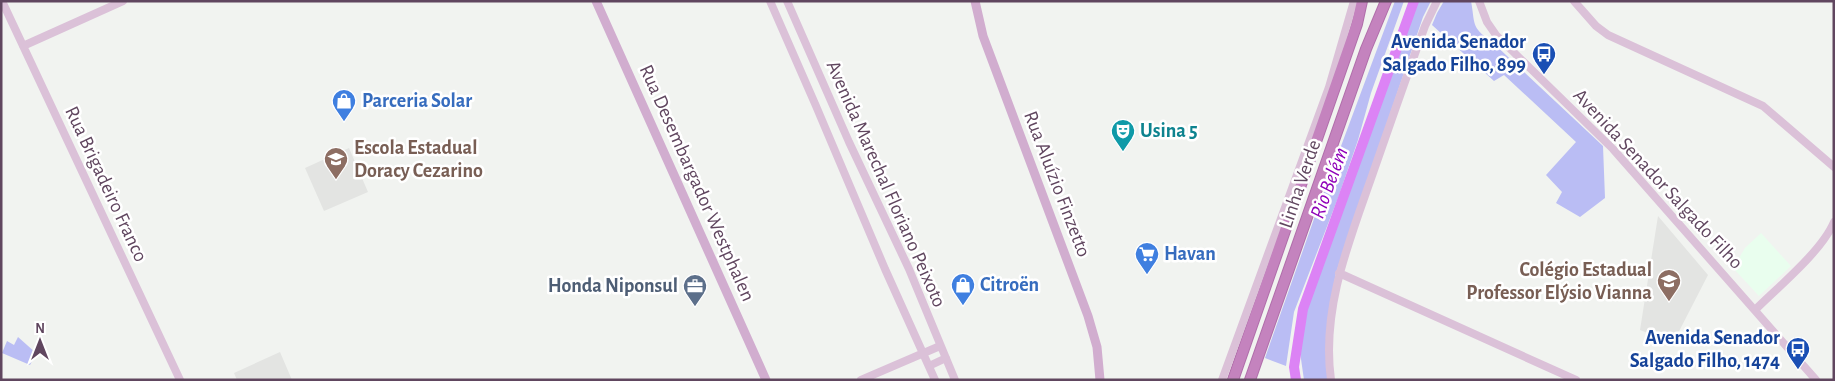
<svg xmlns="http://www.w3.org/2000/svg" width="1835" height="381" viewBox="0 0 1835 381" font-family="'Alegreya Sans',sans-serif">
<rect width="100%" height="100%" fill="#f1f3f0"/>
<path fill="#e9feee" d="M1761 233 1791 266 1759 296 1733 268 1745 248Z"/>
<path fill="#e3e4e2" d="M349 148 368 192 324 211 305 168Z
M1658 216 1708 275 1673 343 1640 330Z
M280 352 292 380H237L234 373Z"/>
<path fill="#babdf4" d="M1395 1H1404L1371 93 1358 140 1338 198 1294 312 1286 366 1265 358 1315 216Z
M1417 1H1431L1423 17 1336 273 1330 305 1328 380H1304L1300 352 1306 310Z
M1444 1H1471C1475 22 1471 28 1490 40L1603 146 1605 198 1580 217 1556 203 1562 192 1546 175 1576 142 1504 75 1494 81 1432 25 1437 13Z
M18 337 36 353 30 365 2 353 7 341 14 345Z"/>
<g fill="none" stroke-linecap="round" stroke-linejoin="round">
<path stroke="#dc83f5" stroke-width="10" d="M1296 380 1294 367 1303 309 1414 1"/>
<g stroke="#b06eaa" stroke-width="12">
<path id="highway" d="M1233 380 1357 24 1362 1
M1250 380 1366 49 1386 1"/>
</g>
<path stroke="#dbc1d8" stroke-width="8" d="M2 1 180 380
M770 1 816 106 885 269 935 380
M787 1 849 142 909 269 955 380
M1479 1 1487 22 1496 35 1613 149 1816 380
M1574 1 1596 26 1608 35 1763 106 1834 167
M23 46 123 1
M1339 273 1576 380
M1755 310C1778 287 1822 251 1834 222
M929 366 946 358
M861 380 940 346
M1222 380 1329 87 1354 1
M1331 380C1321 308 1350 239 1373 173 1390 124 1407 75 1425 26L1437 1"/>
<path stroke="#d1adcf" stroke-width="9" d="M596 1 766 380
M975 1 983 36 1088 316 1097 347 1100 380"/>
<use href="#highway" stroke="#c483be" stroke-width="10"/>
</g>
<defs>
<g id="bus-pin" transform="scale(1.25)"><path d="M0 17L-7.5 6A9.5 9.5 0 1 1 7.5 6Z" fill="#1a4fb4" stroke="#fff"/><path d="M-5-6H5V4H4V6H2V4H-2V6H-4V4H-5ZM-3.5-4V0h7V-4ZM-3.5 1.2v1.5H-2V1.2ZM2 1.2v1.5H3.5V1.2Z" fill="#fff"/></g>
<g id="shop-pin" transform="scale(1.25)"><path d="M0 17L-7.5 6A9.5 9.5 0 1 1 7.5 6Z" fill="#3f7fe0" stroke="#fff"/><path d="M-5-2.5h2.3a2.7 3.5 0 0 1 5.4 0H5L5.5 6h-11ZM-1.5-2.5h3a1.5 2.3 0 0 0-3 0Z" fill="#fff"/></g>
<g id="theatre-pin" transform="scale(1.25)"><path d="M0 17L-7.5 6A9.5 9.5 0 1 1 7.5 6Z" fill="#0f9aa8" stroke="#fff"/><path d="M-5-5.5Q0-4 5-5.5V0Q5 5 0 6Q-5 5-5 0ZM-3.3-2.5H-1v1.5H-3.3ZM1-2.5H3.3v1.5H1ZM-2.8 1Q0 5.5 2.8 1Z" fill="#fff"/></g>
<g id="school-pin" transform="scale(1.25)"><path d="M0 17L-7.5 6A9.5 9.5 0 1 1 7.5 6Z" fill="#8d6e63" stroke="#fff"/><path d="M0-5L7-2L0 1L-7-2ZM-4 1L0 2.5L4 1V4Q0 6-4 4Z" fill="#fff"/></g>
<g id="supermarket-pin" transform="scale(1.25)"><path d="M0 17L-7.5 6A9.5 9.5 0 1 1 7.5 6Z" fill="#3f7fe0" stroke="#fff"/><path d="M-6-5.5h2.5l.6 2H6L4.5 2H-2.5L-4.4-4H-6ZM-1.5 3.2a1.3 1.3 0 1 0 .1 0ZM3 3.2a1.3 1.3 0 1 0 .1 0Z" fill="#fff"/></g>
<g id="office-pin" transform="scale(1.25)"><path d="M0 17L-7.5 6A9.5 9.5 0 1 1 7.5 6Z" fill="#5c6f8a" stroke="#fff"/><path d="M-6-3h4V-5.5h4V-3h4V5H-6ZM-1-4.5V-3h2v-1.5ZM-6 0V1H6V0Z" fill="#fff"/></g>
</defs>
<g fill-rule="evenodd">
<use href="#bus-pin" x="1544" y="54"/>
<use href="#shop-pin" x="344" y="101"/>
<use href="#theatre-pin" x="1123" y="131"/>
<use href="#school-pin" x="336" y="159"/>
<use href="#supermarket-pin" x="1147" y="254"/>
<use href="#school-pin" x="1669" y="281"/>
<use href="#shop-pin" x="963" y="285"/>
<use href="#office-pin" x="695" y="286"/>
<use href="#bus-pin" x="1798" y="349"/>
</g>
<g text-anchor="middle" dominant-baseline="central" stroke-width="5" stroke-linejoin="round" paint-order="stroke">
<g font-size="20" font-weight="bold" fill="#164399" stroke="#fff" text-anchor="end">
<text x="1526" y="42">Avenida Senador<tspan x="1526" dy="23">Salgado Filho, 899</tspan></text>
<text x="1780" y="338">Avenida Senador<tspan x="1780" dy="23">Salgado Filho, 1474</tspan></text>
</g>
<g font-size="20" font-weight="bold" fill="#366cbe" stroke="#fff" text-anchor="start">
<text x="362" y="101">Parceria Solar</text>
<text x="1164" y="254">Havan</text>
<text x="980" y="285">Citroën</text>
</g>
<g font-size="20" font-weight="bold" fill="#0d838f" stroke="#fff" text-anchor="start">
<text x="1140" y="131">Usina 5</text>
</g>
<g font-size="20" font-weight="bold" fill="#785e54" stroke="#fff" text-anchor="start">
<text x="354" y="148">Escola Estadual<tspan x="354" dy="23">Doracy Cezarino</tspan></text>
<text x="1652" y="270" text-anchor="end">Colégio Estadual<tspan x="1652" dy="23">Professor Elýsio Vianna</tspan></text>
</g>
<g font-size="20" fill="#60465f" stroke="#fff">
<text transform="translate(1658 179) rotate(47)">Avenida Senador Salgado Filho</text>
<text transform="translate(697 183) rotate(66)">Rua Desembargador Westphalen</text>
<text transform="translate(106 184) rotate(65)">Rua Brigadeiro Franco</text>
<text transform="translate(886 184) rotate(66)">Avenida Marechal Floriano Peixoto</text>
<text transform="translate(1057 184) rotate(69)">Rua Aluízio Finzetto</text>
<text transform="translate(1300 184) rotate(-71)">Linha Verde</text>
</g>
<g font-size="20" font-weight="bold" fill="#4e5e75" stroke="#fff" text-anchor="end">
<text x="678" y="286">Honda Niponsul</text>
</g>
<g font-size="21" font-style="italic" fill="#8f00b8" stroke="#fff">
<text transform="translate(1329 183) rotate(-70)">Rio Belém</text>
</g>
</g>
<rect width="1835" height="381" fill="none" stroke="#60465f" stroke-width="5"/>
<g transform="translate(40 341)" stroke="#ffffff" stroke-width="4" paint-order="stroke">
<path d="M0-4L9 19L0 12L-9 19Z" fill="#60465f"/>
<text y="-8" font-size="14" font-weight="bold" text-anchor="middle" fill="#60465f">N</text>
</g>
</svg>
